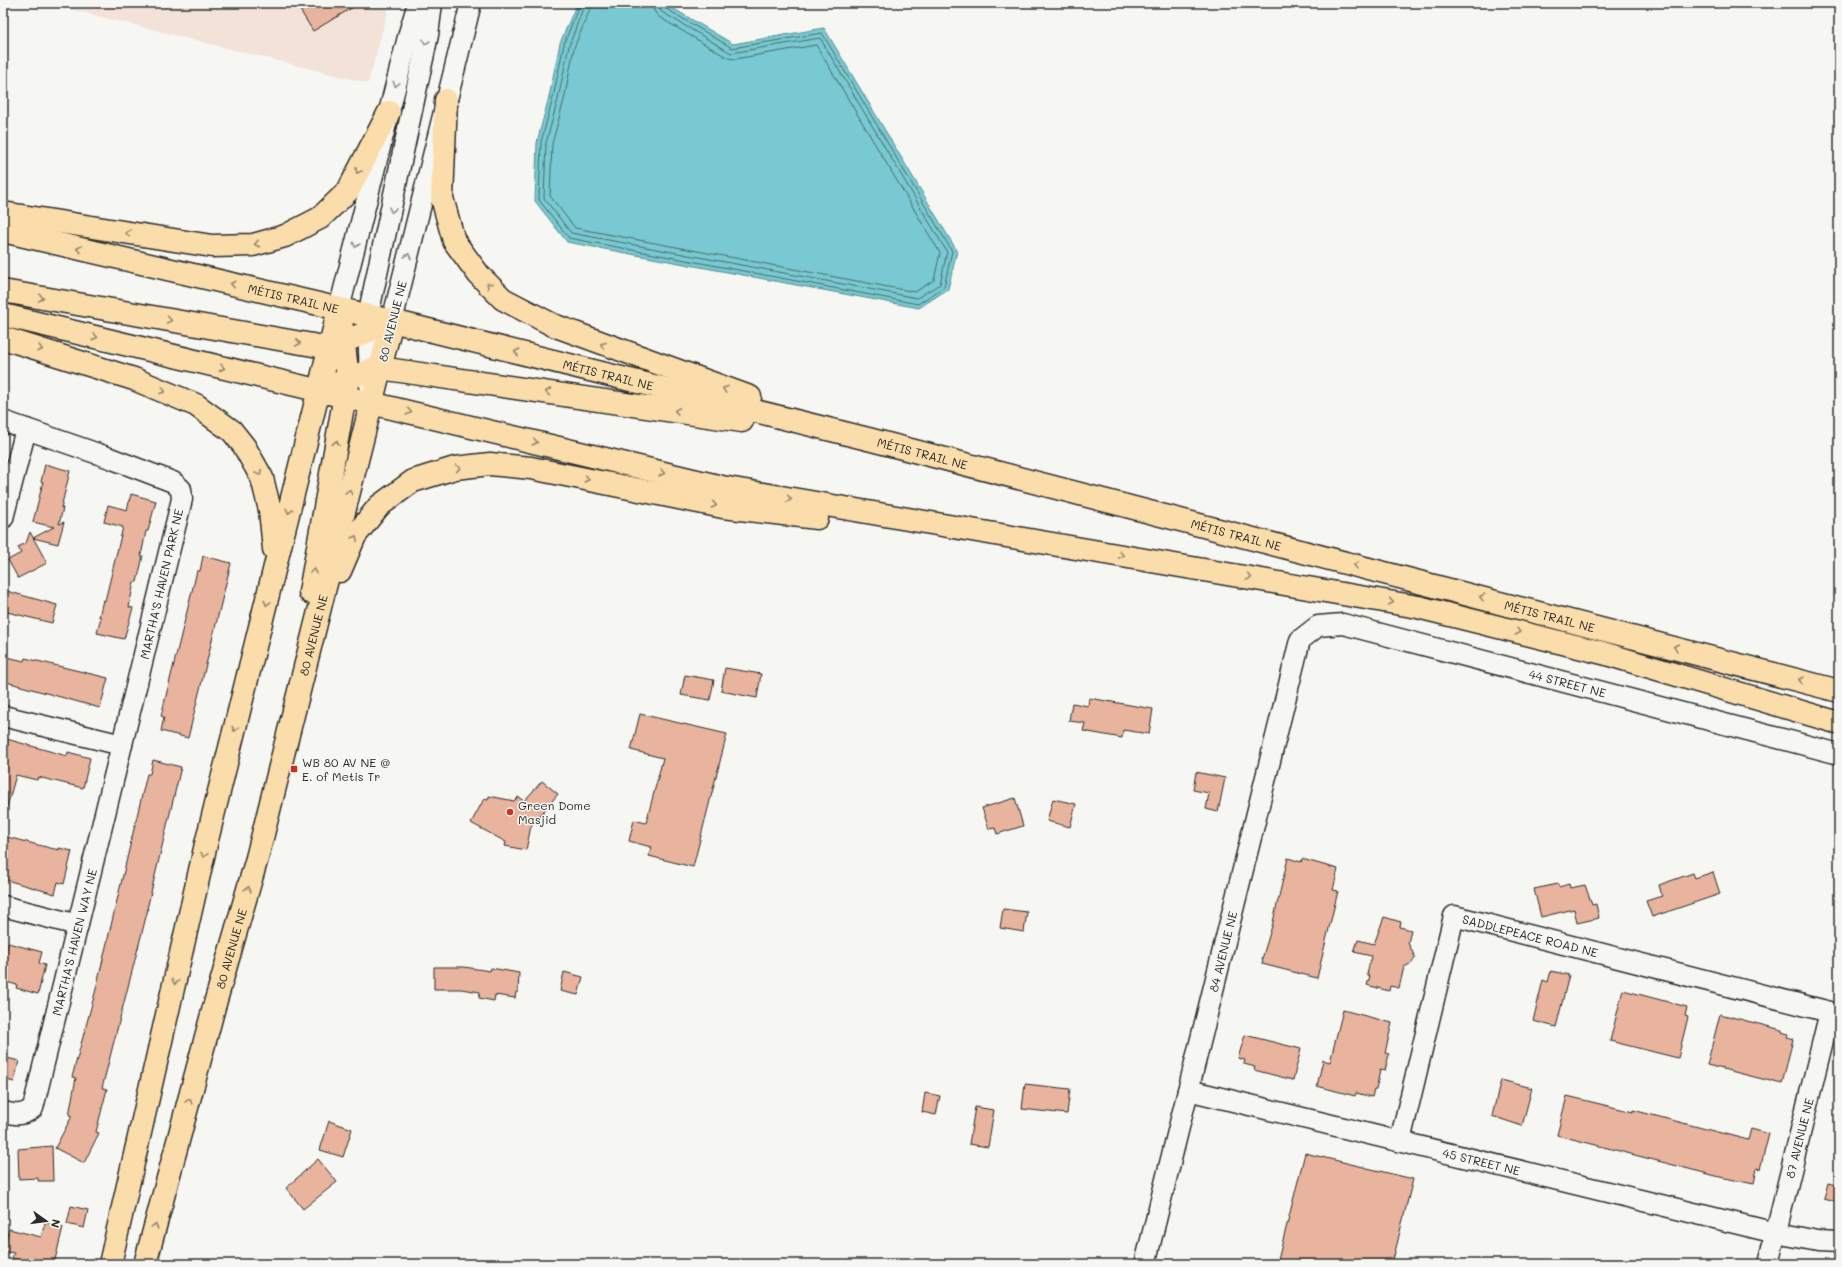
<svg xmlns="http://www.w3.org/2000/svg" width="1842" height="1267" viewBox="0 0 1842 1267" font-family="Mali,sans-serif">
<rect width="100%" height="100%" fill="#f6f6f2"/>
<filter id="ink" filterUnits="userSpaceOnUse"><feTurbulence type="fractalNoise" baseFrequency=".025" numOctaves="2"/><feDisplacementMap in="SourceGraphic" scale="8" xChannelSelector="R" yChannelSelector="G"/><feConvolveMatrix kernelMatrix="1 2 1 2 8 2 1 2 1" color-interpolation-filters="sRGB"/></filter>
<g filter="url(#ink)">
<path fill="#f2e2d8" d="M45 3H390L368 83Z"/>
<path fill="#78c9d1" stroke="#598a8f" d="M577 3H664L733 44 824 28 957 251 948 289 919 308 567 242 535 201 537 142 549 97 560 43Z"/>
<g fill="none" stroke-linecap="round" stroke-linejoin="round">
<path stroke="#4a6a6d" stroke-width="1" d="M580 3 564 44 553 98 541 142 539 200 569 238 918 304 944 287 952 251 822 33 732 48 665 8 663 3
M585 3 569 46 558 99 546 143 544 198 571 233 917 298 940 284 947 252 820 38 731 53 662 12 659 9 658 3
M591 3 590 9 574 48 564 100 552 144 550 196 575 228 915 292 934 280 940 253 816 45 735 59 728 58 659 17 654 11 652 3"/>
</g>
<path fill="#e9b49d" stroke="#2b2b2b" d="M312 3H360L313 31 300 10Z
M45 464 70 471 61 508H63L59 524 64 522 58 544 33 538 54 527 33 522 43 482H41Z
M131 494 156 501 148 531H146L141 556H143L137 582H134L129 607 133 608 124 639 97 633 101 617H99L103 600 105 601 123 527 104 522 108 505 127 510Z
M30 532 47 563 18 578 8 560 21 553 18 547 26 543Z
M203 556 231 563 188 738 161 731 164 717 161 716 197 571H200Z
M3 590 57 605 52 623 3 611Z
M3 656 24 661 25 658 108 678 100 708 3 681Z
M725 668 761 674 757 698 721 691Z
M685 675 714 680 710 700 681 695Z
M1089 698 1153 709 1149 734 1123 730 1122 738 1083 731 1085 723 1069 721 1072 703 1088 706Z
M640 714 727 734 693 867 649 856 651 847 629 841 634 820 646 823 663 758 631 750Z
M3 738 67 756 68 752 90 758 83 788 38 777 37 780 16 775 7 807 3 806Z
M153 760 181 767 147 909H148L102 1088 107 1089 96 1132 99 1133 84 1163 55 1148 72 1116 69 1115 76 1078 72 1077 95 993 147 774H150Z
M1196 772 1225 778 1218 812 1206 809 1209 793 1193 790Z
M542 781 558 794 531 826 526 850 505 846 506 842 471 823 484 799 488 800 489 796 514 801 518 797 524 801Z
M1015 798 1023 826 997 834 995 828 989 829 982 808Z
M1053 799 1076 804 1070 827 1047 821Z
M3 836 50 848 59 850V848L72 851 64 884 58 882 55 894 3 879Z
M1288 858 1301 862 1302 859 1338 869 1333 890 1338 891 1317 978 1262 964 1263 960 1262 959 1272 926Z
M1713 872 1720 894 1652 917 1646 901 1662 896 1659 885 1693 873 1695 878Z
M1558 884 1559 887 1569 884 1570 888 1585 885 1592 905 1596 904 1599 918 1577 923 1574 909 1541 917 1534 889Z
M1003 909 1027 912 1024 932 1000 928Z
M1384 917 1401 922 1400 927 1411 930 1408 943 1415 957 1412 963 1404 967 1399 988 1390 986 1389 991 1367 985 1370 976 1367 975 1371 956 1354 952 1358 940 1374 944Z
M8 943 42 952 39 963 45 965 38 994 16 988 17 985 3 981V955H5Z
M434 967H464L490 971 491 968 519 973 518 992H516L515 998 495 995 494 1001 479 998 480 992 461 989H434Z
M1551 971 1569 975 1556 1027 1533 1021 1543 980 1548 982Z
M564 972 583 977 578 995 560 991Z
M1623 990 1687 1007 1685 1016 1688 1017 1678 1058 1610 1041Z
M1343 1010 1392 1023 1385 1053 1389 1054 1385 1071 1380 1070 1376 1090H1374L1372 1097 1356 1093 1355 1096 1317 1086 1323 1060 1330 1062Z
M1720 1014 1782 1030V1032L1788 1034 1787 1037 1793 1039 1782 1084 1707 1065Z
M1245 1035 1301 1049 1293 1080 1254 1070 1255 1067 1244 1064 1245 1060 1238 1058Z
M3 1057 19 1061 14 1082 3 1079Z
M1501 1080 1532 1088 1522 1126 1492 1116Z
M1025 1084 1070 1089 1067 1114 1022 1109Z
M925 1093 940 1096 936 1115 922 1112Z
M1567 1096 1633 1112V1110L1748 1140 1751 1129 1769 1134 1760 1169 1757 1168 1754 1184 1720 1177 1557 1135Z
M975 1107 994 1110 988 1147 969 1144Z
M329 1121 352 1129 343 1157 320 1150Z
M52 1146 53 1181H38V1178L19 1179 18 1149Z
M1305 1153 1413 1179 1392 1264H1277Z
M318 1159 337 1182 303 1209 286 1188Z
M1828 1183 1839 1186V1202L1824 1198Z
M71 1206 88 1210 84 1228 67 1224Z
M45 1223 63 1227 54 1264 29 1258 28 1262 12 1258 14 1253 3 1251 9 1229 41 1237Z"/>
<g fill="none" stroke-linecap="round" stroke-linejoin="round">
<g stroke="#2b2b2b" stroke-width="23">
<g id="minor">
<path d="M339 309 409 33 418 3"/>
<path d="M392 321 471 3"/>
<path d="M370 386 368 316 428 35 432 3"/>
<path d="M3 421 110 458 173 482 181 489 182 499 33 1108C23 1116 16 1115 3 1112"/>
<path d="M3 518 26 429"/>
<path d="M3 716 122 745"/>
<path d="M3 906 78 925"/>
<path id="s1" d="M1188 1090 1776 1233 1818 1241 1839 1242"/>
<path id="s2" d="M1400 1141 1454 916 1830 1012 1768 1264"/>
<path id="s3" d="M1145 1264 1300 640 1318 626 1343 624 1839 754"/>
</g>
</g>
<g stroke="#2b2b2b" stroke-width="25">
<g id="major">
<path d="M446 100 442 198 454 241 479 275 503 299 553 325 750 397"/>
<path d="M3 213 212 246 253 245 285 236 320 218 348 191 389 112"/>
<path id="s4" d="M3 231 392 321 868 439 1839 691"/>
<path d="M3 291 330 348 392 321"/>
<path d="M3 315 722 487 1418 607 1603 653 1839 723"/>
<path d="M3 338 134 379 196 405 232 431 244 446 262 478 270 510 274 549"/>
<path d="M319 391 370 370 380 368 742 421"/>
<path d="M340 571 355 536 379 506 413 481 455 468 490 464 531 468 723 507 817 518"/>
<path d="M310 592 348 378 341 320"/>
<path d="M110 1264 206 844 339 309"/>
<path id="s5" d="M145 1264 214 1007 257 858 392 321"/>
</g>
</g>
<use href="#minor" stroke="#f6f6f2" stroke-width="20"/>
<use href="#major" stroke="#faddab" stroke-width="22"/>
</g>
<defs><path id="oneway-chevron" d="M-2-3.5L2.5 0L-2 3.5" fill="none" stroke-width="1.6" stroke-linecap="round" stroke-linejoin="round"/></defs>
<g stroke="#90908e">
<use href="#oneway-chevron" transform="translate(426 42) rotate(102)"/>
<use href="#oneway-chevron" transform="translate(396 84) rotate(104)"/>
<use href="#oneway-chevron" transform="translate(392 210) rotate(102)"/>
<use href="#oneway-chevron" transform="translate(356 245) rotate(104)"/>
<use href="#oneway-chevron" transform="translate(408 256) rotate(-76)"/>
</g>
<g stroke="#92846b">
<use href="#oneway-chevron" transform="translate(358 171) rotate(118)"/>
<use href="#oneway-chevron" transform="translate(128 233) rotate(-171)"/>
<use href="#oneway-chevron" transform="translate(257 244) rotate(167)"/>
<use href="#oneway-chevron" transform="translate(79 249) rotate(-167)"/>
<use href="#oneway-chevron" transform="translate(233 284) rotate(-167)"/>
<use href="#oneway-chevron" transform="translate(489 285) rotate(-135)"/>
<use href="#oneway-chevron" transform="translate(41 298) rotate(10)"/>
<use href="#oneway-chevron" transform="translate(169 320) rotate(10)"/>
<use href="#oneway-chevron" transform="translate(95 337) rotate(14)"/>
<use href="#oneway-chevron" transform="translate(298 343) rotate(10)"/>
<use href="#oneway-chevron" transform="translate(603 345) rotate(-159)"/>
<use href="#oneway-chevron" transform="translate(40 349) rotate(18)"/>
<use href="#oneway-chevron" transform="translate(517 352) rotate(-166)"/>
<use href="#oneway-chevron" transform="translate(222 368) rotate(14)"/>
<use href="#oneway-chevron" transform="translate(725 389) rotate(-160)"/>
<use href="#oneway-chevron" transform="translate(163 391) rotate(22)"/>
<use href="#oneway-chevron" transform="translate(548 392) rotate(-172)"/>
<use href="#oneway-chevron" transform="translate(677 411) rotate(-172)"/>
<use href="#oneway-chevron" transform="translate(409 412) rotate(14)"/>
<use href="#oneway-chevron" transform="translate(535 442) rotate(14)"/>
<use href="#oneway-chevron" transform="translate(336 443) rotate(-80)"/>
<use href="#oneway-chevron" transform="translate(458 468) rotate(-9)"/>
<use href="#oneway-chevron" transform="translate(259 473) rotate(62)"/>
<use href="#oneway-chevron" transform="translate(662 473) rotate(14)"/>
<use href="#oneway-chevron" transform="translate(587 479) rotate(11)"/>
<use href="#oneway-chevron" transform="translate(349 492) rotate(-76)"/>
<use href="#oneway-chevron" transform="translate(789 499) rotate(10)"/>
<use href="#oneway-chevron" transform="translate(714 505) rotate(11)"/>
<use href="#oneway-chevron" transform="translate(289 511) rotate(104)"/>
<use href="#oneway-chevron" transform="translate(355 538) rotate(-61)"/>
<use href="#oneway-chevron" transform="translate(1121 555) rotate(10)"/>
<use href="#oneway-chevron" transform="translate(1356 565) rotate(-166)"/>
<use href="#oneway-chevron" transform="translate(314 571) rotate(-80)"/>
<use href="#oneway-chevron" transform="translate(1249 577) rotate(10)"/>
<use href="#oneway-chevron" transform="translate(1482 597) rotate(-166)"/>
<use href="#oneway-chevron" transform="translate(1391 602) rotate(10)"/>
<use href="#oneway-chevron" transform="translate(267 603) rotate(104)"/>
<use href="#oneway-chevron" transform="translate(1518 632) rotate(14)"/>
<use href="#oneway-chevron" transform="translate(1676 647) rotate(-166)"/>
<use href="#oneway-chevron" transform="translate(1801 680) rotate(-164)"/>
<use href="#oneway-chevron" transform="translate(235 729) rotate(104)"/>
<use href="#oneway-chevron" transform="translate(204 855) rotate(103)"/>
<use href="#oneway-chevron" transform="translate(248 889) rotate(-74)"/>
<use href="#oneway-chevron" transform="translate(175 982) rotate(103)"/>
<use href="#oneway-chevron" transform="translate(189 1101) rotate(-75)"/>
<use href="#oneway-chevron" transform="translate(155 1226) rotate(-75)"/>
</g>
</g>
<g fill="#c8321e" stroke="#f6f6f2" stroke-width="1.5">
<rect x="290" y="765" width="8" height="8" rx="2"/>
<circle cx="510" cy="812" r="4"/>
</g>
<g text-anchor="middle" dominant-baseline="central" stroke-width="3" stroke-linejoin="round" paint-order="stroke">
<g font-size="12" fill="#2b2b2b" stroke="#f6f6f2">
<text stroke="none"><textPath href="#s4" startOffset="298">MÉTIS TRAIL NE</textPath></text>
<text transform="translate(392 321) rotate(-76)">80 AVENUE NE</text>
<text stroke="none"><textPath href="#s4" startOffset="622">MÉTIS TRAIL NE</textPath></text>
<text stroke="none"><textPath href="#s4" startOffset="946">MÉTIS TRAIL NE</textPath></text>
<text stroke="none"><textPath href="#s4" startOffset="1270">MÉTIS TRAIL NE</textPath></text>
<text transform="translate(161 584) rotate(-77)">MARTHA'S HAVEN PARK NE</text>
<text stroke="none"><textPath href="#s4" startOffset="1594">MÉTIS TRAIL NE</textPath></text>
<text stroke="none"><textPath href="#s5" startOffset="651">80 AVENUE NE</textPath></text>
<text stroke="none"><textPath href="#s3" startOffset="923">44 STREET NE</textPath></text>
<text stroke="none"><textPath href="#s2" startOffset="310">SADDLEPEACE ROAD NE</textPath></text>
<text transform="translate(74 942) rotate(-76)">MARTHA'S HAVEN WAY NE</text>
<text stroke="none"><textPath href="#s5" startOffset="327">80 AVENUE NE</textPath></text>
<text stroke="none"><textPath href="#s3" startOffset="322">84 AVENUE NE</textPath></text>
<text transform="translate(1799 1138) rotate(-76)">87 AVENUE NE</text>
<text stroke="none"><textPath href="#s1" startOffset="302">45 STREET NE</textPath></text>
</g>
<g font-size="12" fill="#2b2b2b" stroke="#f6f6f2" text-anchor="start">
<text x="302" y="762">WB 80 AV NE @<tspan x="302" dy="14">E. of Metis Tr</tspan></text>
<text x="518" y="805">Green Dome<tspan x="518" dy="14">Masjid</tspan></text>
</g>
</g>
<rect width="1842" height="1267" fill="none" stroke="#f6f6f2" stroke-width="16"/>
<rect x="8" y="8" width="1826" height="1251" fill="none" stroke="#2b2b2b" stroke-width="1.5" filter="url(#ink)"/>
<g transform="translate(46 1221) rotate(104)" stroke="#f6f6f2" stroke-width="3" paint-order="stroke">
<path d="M0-3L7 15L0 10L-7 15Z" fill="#2b2b2b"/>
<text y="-6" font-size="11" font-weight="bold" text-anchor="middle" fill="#2b2b2b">N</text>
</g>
</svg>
